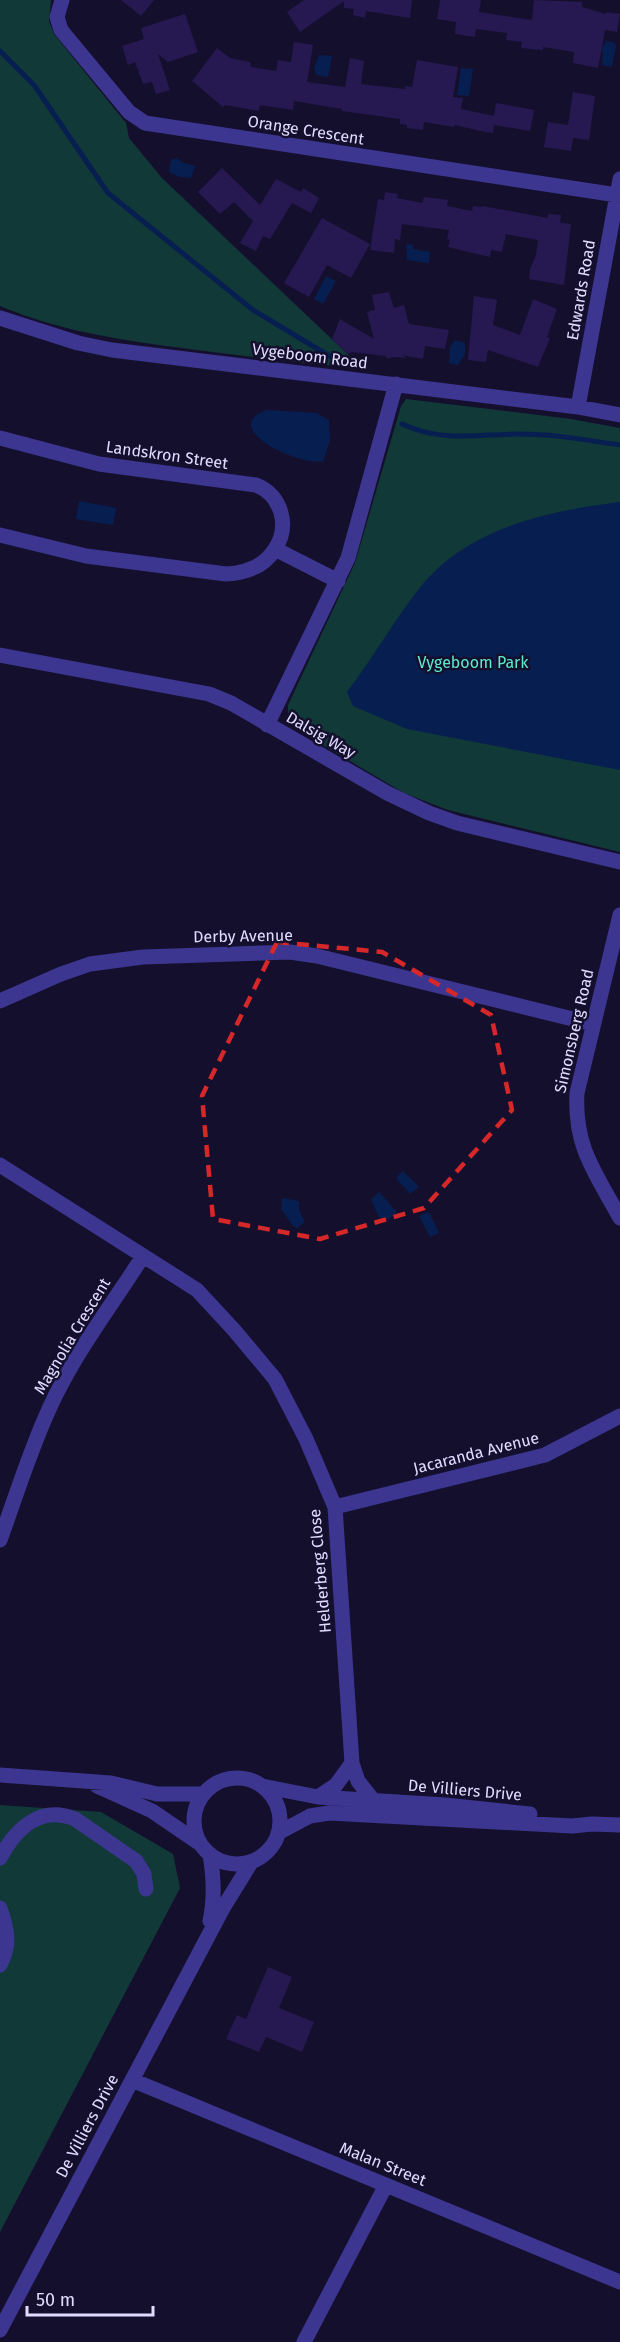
<svg xmlns="http://www.w3.org/2000/svg" width="620" height="2342" viewBox="0 0 620 2342" font-family="'Fira Sans',sans-serif">
<rect width="100%" height="100%" fill="#150f2e"/>
<path fill="#113938" d="M0 0H51L49 21 54 34 126 123 129 138 162 178 357 363V368C304 363 250 357 197 350 129 341 64 333 0 306Z
M406 399 571 419 620 428V852L448 810 404 793 294 728 288 720V705L355 563 401 406Z
M0 1805 101 1812 173 1854 180 1888 0 2232Z"/>
<path fill="#061f50" d="M606 41 613 42 616 46 612 67 602 65 603 53 601 50Z
M319 55 332 56 328 77 316 75 314 68Z
M461 68 473 69 469 96 457 95Z
M176 158 184 163 195 166 191 178 180 177 169 172 171 160Z
M406 244 413 245V249L430 252 429 263 407 260Z
M326 276 336 281 323 304 314 299Z
M455 340 465 343V354L458 365 449 363 450 347Z
M267 410 317 413 329 420 330 440 323 462C310 462 298 459 286 454 268 447 229 423 267 410Z
M79 501 116 508 113 525 76 519Z
M620 502V770L407 729 353 706 347 692C372 659 393 622 418 590 466 528 547 511 620 502Z
M403 1171 419 1187 410 1194 396 1178Z
M379 1192 397 1212 388 1220 379 1217 371 1200Z
M282 1198 299 1201V1210L305 1222 297 1228 293 1226 281 1209Z
M429 1212 439 1233 430 1237 419 1216Z"/>
<g fill="none" stroke-linecap="round" stroke-linejoin="round">
<path stroke="#061f50" stroke-width="5" d="M0 51 34 85 108 193 253 310 331 357
M402 424C443 443 477 434 519 434 553 434 587 440 620 445"/>
</g>
<path fill="#261951" d="M121 0H154L141 16Z
M304 0H412L410 18 366 11 365 18 353 15 354 9 344 8V1L300 32 287 12Z
M440 0H481L479 12 532 20 534 0 582 2V7L606 14V12L620 14 617 32 605 30 598 68 573 63 574 52 543 47V50L521 48 522 42 506 40 507 33 476 29 475 37 455 34 456 22 437 19Z
M185 14 198 52 168 62 158 54 170 90 156 94 152 82 143 84 135 62 128 65 122 46 144 39 141 28Z
M294 42 313 45 307 82 345 87 350 58 364 61 361 84 405 89V86L412 87 417 60 458 67 453 97 463 98 461 109 494 116 496 103 534 110 530 131 494 125 493 133 485 132 455 125 454 127 424 122 423 130 407 128V125L400 124V119L342 111V109L294 101 293 110 260 105 259 111 225 105 223 107 192 81 217 48 230 58 250 62 251 67 276 71 278 60 291 62Z
M573 92 595 96 589 140 573 138 571 151 544 147 548 122 568 125Z
M222 168 260 205 276 179 301 192 303 188 319 198 311 213 292 203 270 239 263 236 256 251 240 243 253 221 234 202 220 214 198 192Z
M385 192 398 194 397 198 422 203 424 197 448 200 447 206 472 211 473 206 481 207 482 206 548 218V214L561 215 560 223 571 224 564 285 529 279 530 269 536 255 538 240 506 234 502 252 491 250 490 257 448 247 450 240 447 239 449 230 402 224 400 240 395 239 394 253 370 250 378 199 384 200Z
M322 218 370 244 351 278 327 265 309 297 284 283Z
M389 292 394 308 404 305 409 324 449 330 445 349 425 346 423 359 402 355 407 358 393 357 387 359 386 356 352 352 348 354 332 339 340 319 374 339 367 312 375 310 372 295Z
M474 296 497 300 493 325 520 335 533 299 557 309 547 337 550 338 538 367 488 350 486 362 468 360Z
M268 1967 292 1977 279 2008 314 2022 302 2052 266 2037 259 2052 226 2039 237 2015 246 2019Z"/>
<g fill="none" stroke-linecap="round" stroke-linejoin="round">
<path stroke="#3c3691" stroke-width="15" d="M62 0 57 17 61 30 129 112 145 123 617 195
M0 318 78 343 112 350 578 407 620 415
M578 407 620 179
M0 438 99 464 256 485C282 496 290 526 275 549 264 567 245 573 226 574L86 556 0 535
M275 549 338 581
M0 655 209 694 231 703 387 793 429 813 457 823 620 862
M267 725 348 558 396 384
M620 915 577 1093C574 1147 595 1172 620 1218
M0 1001 61 974 90 964 143 957 290 952 317 956 593 1024
M0 1165 197 1290 234 1330 275 1379 306 1439 335 1507 352 1763 358 1781 373 1800
M335 1507 545 1455 620 1416
M0 1540C16 1496 30 1450 50 1407 74 1354 112 1305 143 1256
M0 1775 111 1783 157 1794H203
M194 1821a43 43 0 1 1 86 0a43 43 0 1 1-86 0Z
M97 1786 152 1811 199 1843
M262 1786 318 1797 445 1805 530 1814
M318 1797 336 1785 352 1763
M278 1833 310 1816 329 1813 572 1826 592 1824 620 1825
M210 1855C214 1878 215 1898 210 1921
M0 1858C16 1828 41 1805 75 1819L136 1861 144 1874 146 1889
M0 1908C7 1928 11 1945 0 1965
M132 2080 620 2282
M0 2330 223 1908 252 1861
M304 2342 386 2185"/>
</g>
<path fill="none" stroke="#d62828" stroke-width="4.5" stroke-dasharray="12 8" stroke-linejoin="round" d="M277 942 382 952 491 1015 512 1110 424 1208 320 1239 213 1219 202 1096Z"/>
<g text-anchor="middle" dominant-baseline="central" stroke-width="5" stroke-linejoin="round" paint-order="stroke">
<g font-size="16" fill="#e1dcff" stroke="#150f2e">
<text transform="translate(306 130) rotate(9)">Orange Crescent</text>
<text transform="translate(581 290) rotate(-80)">Edwards Road</text>
<text transform="translate(310 356) rotate(7)">Vygeboom Road</text>
<text transform="translate(167 455) rotate(8)">Landskron Street</text>
<text transform="translate(321 735) rotate(30)">Dalsig Way</text>
<text transform="translate(243 936) rotate(-1)">Derby Avenue</text>
<text transform="translate(574 1031) rotate(-77)">Simonsberg Road</text>
<text transform="translate(72 1336) rotate(-59)">Magnolia Crescent</text>
<text transform="translate(476 1453) rotate(-14)">Jacaranda Avenue</text>
<text transform="translate(320 1571) rotate(-95)">Helderberg Close</text>
<text transform="translate(465 1790) rotate(5)">De Villiers Drive</text>
<text transform="translate(87 2126) rotate(-62)">De Villiers Drive</text>
<text transform="translate(383 2164) rotate(22)">Malan Street</text>
</g>
<g font-size="16" fill="#5beccc" stroke="#150f2e">
<text x="473" y="662">Vygeboom Park</text>
</g>
</g>
<path d="M27 2306v9h126v-9" fill="none" stroke="#e1dcff" stroke-width="3"/>
<text x="36" y="2306" font-size="18" fill="#e1dcff" stroke="#150f2e" stroke-width="4.5" paint-order="stroke">50 m</text>
</svg>
